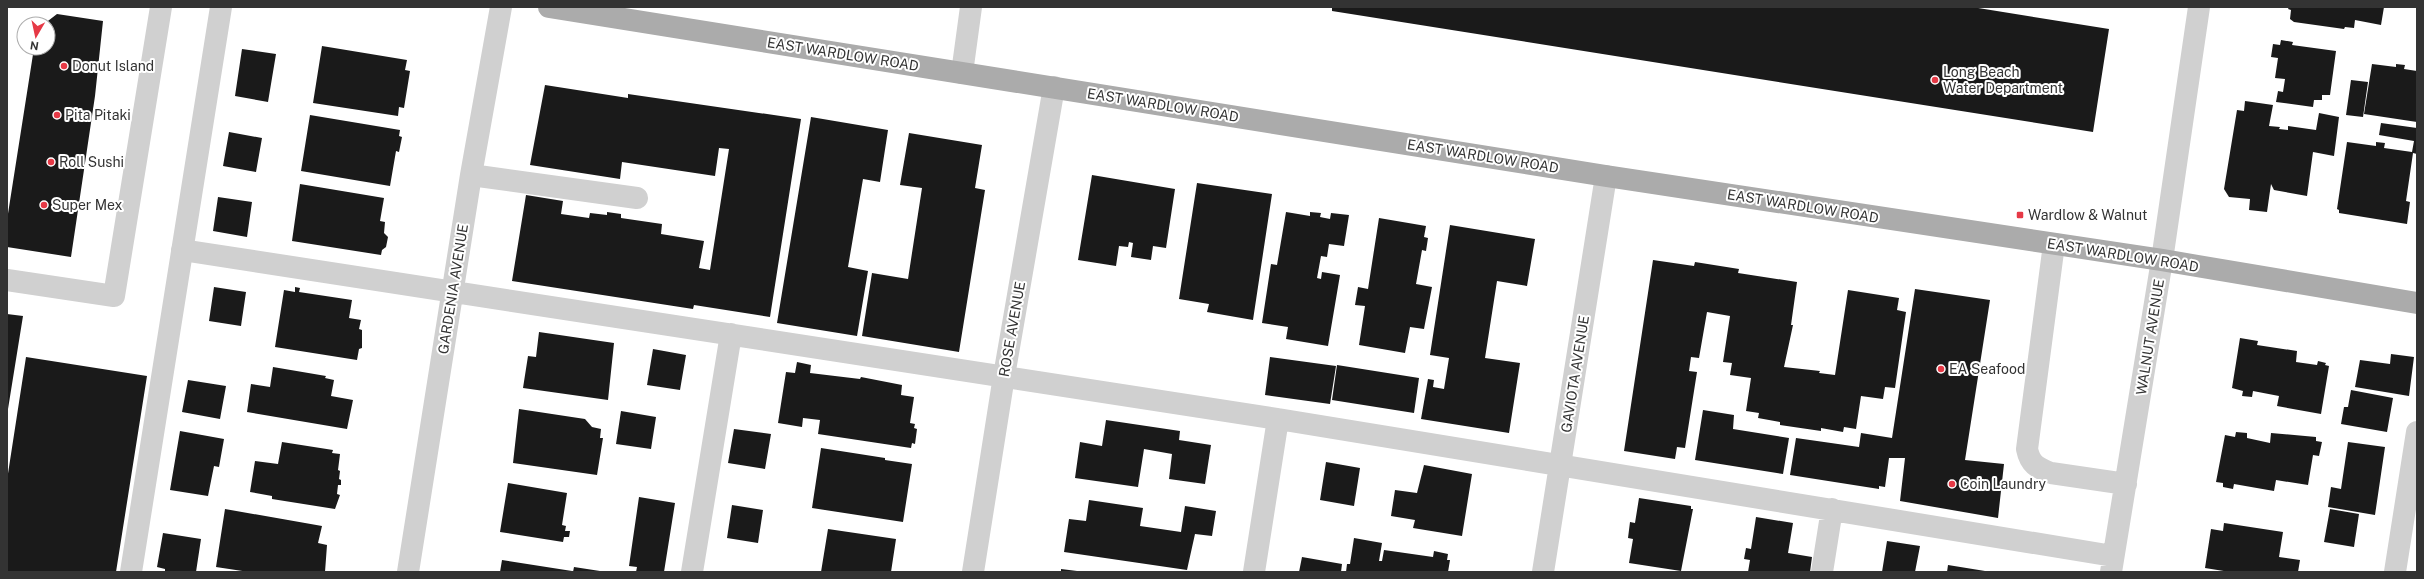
<svg xmlns="http://www.w3.org/2000/svg" width="2424" height="579" viewBox="0 0 2424 579" font-family="'Public Sans',sans-serif">
<rect width="100%" height="100%" fill="#fff"/>
<path fill="#1a1a1a" d="M1332 7H1972L2109 29 2093 132 1332 11Z
M2289 7H2384L2381 25 2355 20 2354 28 2345 27 2344 29 2294 22 2290 19 2291 10 2288 9Z
M57 14 103 21 95 96 71 257 7 247V220L34 48H48V24H44Z
M2281 40 2293 42 2292 45 2336 51 2330 95H2322V100H2314L2313 107 2276 102 2278 91 2283 92 2285 79 2275 78 2278 58 2271 57 2273 44 2280 45Z
M322 46 407 60 405 70 410 71 404 108 399 107 398 116 313 103Z
M242 49 276 54 268 102 235 96Z
M2372 64 2396 67V64L2405 65 2404 69 2417 71V122L2364 114Z
M2351 80 2368 82 2363 117 2346 115Z
M545 85 628 98V94L801 119 770 317 694 305 693 309 512 281 526 195 563 201 561 214 589 218 590 213 607 215V212L621 214V218L662 224 661 234 704 241 699 268 710 270 729 149 719 148 715 176 622 162 620 179 530 165Z
M2245 101 2273 105 2269 126 2280 127 2279 129 2288 130V126L2316 130 2319 113 2339 117 2334 156 2313 152 2307 196 2274 190 2271 184 2267 212 2249 210 2250 199 2229 197 2224 189 2237 110 2244 111Z
M310 115 400 130 399 136 402 137 399 152 396 151 390 186 301 171Z
M811 117 888 130 880 182 863 179 848 267 868 271 857 336 777 323Z
M2381 123 2417 128V154L2413 153 2406 201 2410 202 2407 224 2339 213V210L2337 209 2347 142 2376 146V142L2385 143 2384 148 2412 152 2414 141 2379 135Z
M229 132 262 138 256 172 223 166Z
M909 133 982 145 975 188 985 190 959 352 862 336 872 273 908 279 922 188 900 185Z
M1092 175 1175 189 1166 248 1153 246 1151 260 1131 257 1133 243 1129 242 1128 247 1119 246 1116 266 1078 260Z
M1197 183 1272 194 1253 320 1207 312 1209 304 1179 299Z
M300 184 384 198 380 221 385 222 384 233 388 237 386 247 382 250 381 255 292 241Z
M218 197 252 202 247 237 213 231Z
M1286 212 1310 216V212L1321 213 1320 217 1330 219 1331 213 1349 215 1344 246 1329 244 1327 257 1321 256 1317 278 1321 279 1322 272 1340 275 1328 346 1286 339 1288 327 1262 323 1271 264 1277 265Z
M1379 218 1426 226 1424 237 1428 238 1426 251 1422 250 1416 284 1432 287 1424 329 1410 327 1405 353 1359 345 1365 306 1355 305 1358 287 1368 289Z
M1450 225 1535 239 1527 286 1497 281 1485 358 1520 363 1509 433 1421 419 1428 379 1434 380 1433 387 1444 389 1449 358 1430 355Z
M1653 260 1694 266 1695 262 1739 269 1738 273 1797 282 1791 325H1793L1784 367 1820 371 1819 373 1835 375 1848 290 1899 298 1897 310 1906 312 1895 388 1885 387 1883 399 1861 396 1856 429 1844 427 1843 432 1821 428V431L1780 425V422L1758 418 1759 413 1746 411 1751 378 1730 375 1732 363 1723 362 1730 316 1707 312 1699 358 1691 357 1689 371 1697 372 1685 448 1677 447 1675 459 1624 451Z
M214 287 246 292 241 326 209 321Z
M295 287 300 288 299 292 352 300 349 318 361 320 359 329 362 330V348L359 349 357 360 275 347 284 290 295 292Z
M1915 289 1990 300 1965 460 2004 464 1998 518 1900 501 1905 458H1889L1885 487 1879 486V489L1790 475 1796 438 1859 447 1861 433 1892 438Z
M7 314 23 316 8 409H7Z
M539 332 614 343 608 400 523 388 528 356 536 357Z
M2240 338 2258 341 2257 345 2297 351 2296 362 2317 365 2318 361 2326 363 2325 365 2329 366 2321 414 2277 406 2279 396 2253 391 2252 397 2242 396 2243 391 2232 388Z
M653 349 686 355 680 390 647 385Z
M2391 354 2414 357 2409 396 2355 387 2360 360 2390 364Z
M26 357 147 376 116 572H7V480Z
M1270 357 1336 366 1330 404 1265 395Z
M797 362 811 365 810 373 860 379 861 377 902 385 901 395 914 397 910 423 915 424 914 428 917 429 915 444 912 443 911 448 818 434 820 420 803 418 802 427 778 423 786 372 795 373Z
M1337 365 1419 378 1414 413 1332 400Z
M273 367 326 376 325 378 334 380 331 396 353 400 347 429 247 412 251 384 270 387Z
M188 380 226 386 220 419 182 412Z
M2351 390 2393 398 2387 432 2341 424 2344 407H2348Z
M519 409 585 419 592 427 601 429 600 438H603L597 475 513 463Z
M1703 410 1734 415 1733 429 1789 438 1783 474 1695 460Z
M621 411 656 417 651 449 616 444Z
M1106 420 1180 431 1179 440 1211 445 1205 484 1169 479 1172 454 1144 449 1138 487 1075 478 1080 442 1102 446Z
M734 429 771 434 765 469 728 463Z
M180 431 224 439 219 467 214 466 208 496 170 490Z
M2236 432 2247 433V438L2270 443 2271 433 2316 437V441L2322 442 2319 456 2313 455 2308 485 2276 480 2274 491 2234 484 2233 489 2223 487V483L2216 482 2225 435 2235 437Z
M282 442 333 450 332 453 340 454 338 470 340 471 339 479 341 480V485H338L337 494 340 495 335 509 272 499V496L250 492 255 461 278 464Z
M2348 442 2385 447 2375 515 2328 507 2331 487 2341 489Z
M821 448 885 458V460L912 464 903 522 812 508Z
M1326 462 1360 468 1354 506 1320 500Z
M1424 465 1472 474 1462 536 1413 528 1415 520 1391 516 1395 490 1417 493Z
M508 483 567 493 562 525 566 526 565 531H570L569 537H564L563 542 500 532Z
M639 497 675 503 664 572H636L637 567 629 566Z
M1639 498 1691 506V509H1693L1681 571 1629 563 1633 539 1628 538 1630 522 1635 523Z
M1089 500 1143 508 1140 526 1181 532 1185 506 1216 511 1212 536 1195 534 1187 570 1064 552 1069 519 1086 521Z
M732 505 763 510 758 543 727 538Z
M225 509 322 526 318 543 327 545 325 572H249L216 567Z
M2330 509 2359 514 2354 547 2324 542Z
M1756 517 1793 523 1788 553 1812 557 1810 572H1748L1750 560 1744 559 1746 548 1751 549Z
M2224 523 2283 532 2279 557 2300 560 2298 572H2230L2205 568 2211 529 2223 531Z
M828 529 896 539 891 572H821Z
M163 533 201 539 196 572H165V569L157 567Z
M1354 538 1382 543 1379 561H1382L1384 550 1433 557 1434 551 1448 554 1447 560H1450L1448 572H1346L1347 564H1350Z
M1887 541 1920 546 1915 572H1882Z
M1302 557 1342 564 1341 572H1299Z
M502 560 572 571V572H500Z
M1948 565 1985 571V572H1947Z
M574 567 600 571V572H573Z
M1061 569 1077 571 1076 572H1061Z"/>
<g fill="none" stroke-linecap="round" stroke-linejoin="round">
<path stroke="#d0d0d0" stroke-width="22" d="M962 73 971 7
M471 175 637 198
M2054 244 2027 449C2030 464 2037 468 2051 473L2126 484
M182 250 1278 419 2113 556
M7 280 114 296 161 7
M131 572 221 7
M408 572 471 175 501 7
M692 572 731 334
M973 572 1004 376 1054 87
M1254 572 1278 419
M1543 572 1606 176
M1822 572 1832 509
M2111 572 2162 260 2199 7
M2395 572 2417 432"/>
<path stroke="#ababab" stroke-width="22" d="M549 7 1606 176 2162 260 2417 303"/>
</g>
<g fill="#e63946" stroke="#fff" stroke-width="1.5">
<circle cx="64" cy="66" r="4"/>
<circle cx="1935" cy="80" r="4"/>
<circle cx="57" cy="115" r="4"/>
<circle cx="51" cy="162" r="4"/>
<circle cx="44" cy="205" r="4"/>
<rect x="2016" y="211" width="8" height="8" rx="2"/>
<circle cx="1941" cy="369" r="4"/>
<circle cx="1952" cy="484" r="4"/>
</g>
<g text-anchor="middle" dominant-baseline="central" stroke-width="4" stroke-linejoin="round" paint-order="stroke">
<g font-size="14" fill="#333" stroke="#fff">
<text transform="translate(843 54) rotate(9)">EAST WARDLOW ROAD</text>
<text transform="translate(1163 105) rotate(9)">EAST WARDLOW ROAD</text>
<text transform="translate(1483 156) rotate(9)">EAST WARDLOW ROAD</text>
<text transform="translate(1803 206) rotate(9)">EAST WARDLOW ROAD</text>
<text transform="translate(2123 255) rotate(9)">EAST WARDLOW ROAD</text>
<text transform="translate(453 289) rotate(-81)">GARDENIA AVENUE</text>
<text transform="translate(1012 329) rotate(-80)">ROSE AVENUE</text>
<text transform="translate(2150 337) rotate(-81)">WALNUT AVENUE</text>
<text transform="translate(1575 374) rotate(-81)">GAVIOTA AVENUE</text>
</g>
<g font-size="14" fill="#333" stroke="#fff" text-anchor="start">
<text x="72" y="66">Donut Island</text>
<text x="1943" y="72">Long Beach<tspan x="1943" dy="16">Water Department</tspan></text>
<text x="65" y="115">Pita Pitaki</text>
<text x="59" y="162">Roll Sushi</text>
<text x="52" y="205">Super Mex</text>
<text x="2028" y="215">Wardlow &amp; Walnut</text>
<text x="1949" y="369">EA Seafood</text>
<text x="1960" y="484">Coin Laundry</text>
</g>
</g>
<rect width="2424" height="579" fill="none" stroke="#333333" stroke-width="16"/>
<g transform="translate(36 36) rotate(189)"><circle r="19" fill="#ffffff" stroke="#adadad"/>
<path d="M0-3L7 15L0 10L-7 15Z" fill="#e63946"/>
<text y="-6" font-size="11" font-weight="bold" text-anchor="middle" fill="#333333">N</text>
</g>
</svg>
